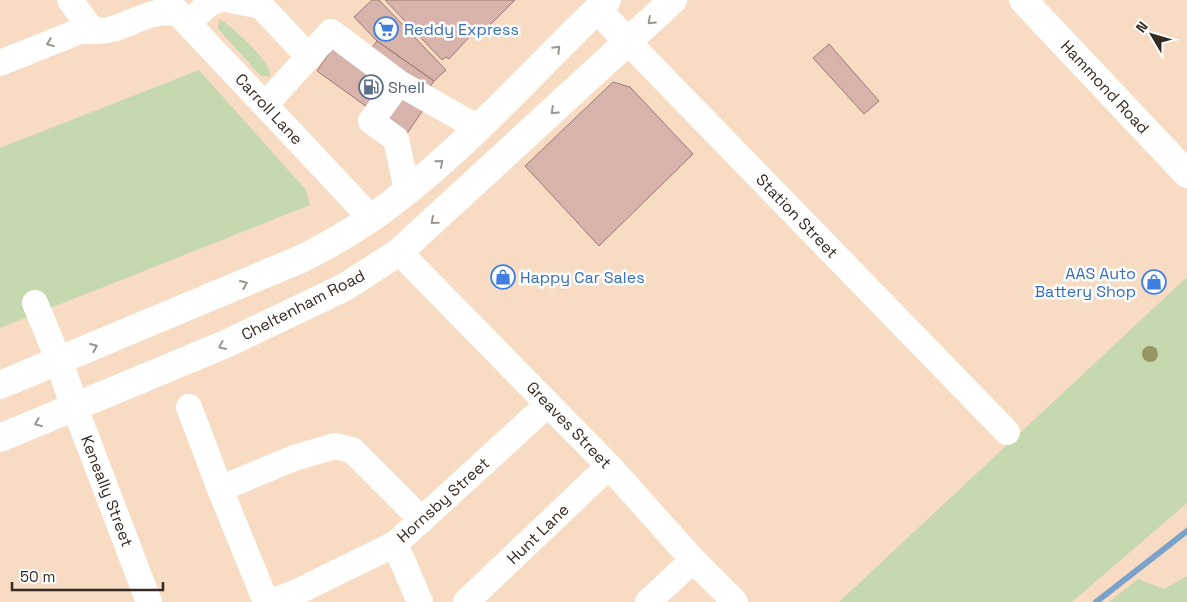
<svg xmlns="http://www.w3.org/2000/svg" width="1187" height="602" viewBox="0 0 1187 602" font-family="'Space Grotesk',sans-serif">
<rect width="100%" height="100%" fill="#f7dbc3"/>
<path fill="#c5d8ae" d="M219 19C232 26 272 62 270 76H261L218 29Z
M199 70 306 190 310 205 0 328V148Z
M1187 277V503L1072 602H839Z
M1187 576V602H1109L1138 579 1164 589Z"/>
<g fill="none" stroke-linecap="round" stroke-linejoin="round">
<path stroke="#78a2c8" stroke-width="6" d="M1096 602 1187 531"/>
</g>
<path fill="#d8b3ab" stroke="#9d7a73" d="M372 0H379L446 70 434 81 377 41 354 17Z
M385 0H515L486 29 484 26 473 33 449 59 446 57 442 60Z
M377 41 434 81 419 103 425 107 406 135 317 71 336 43 362 61Z
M829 44 879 101 864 114 813 58Z
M613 82 630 87 693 154 599 246 525 166Z"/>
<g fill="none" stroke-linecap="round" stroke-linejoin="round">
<path stroke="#fff" stroke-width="26" d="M70 0 88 25 96 31C126 32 146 6 179 14
M166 0 371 218
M231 0 261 6 308 56
M188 23 210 3 218 0
M628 42 1007 432
M0 63 80 31H96
M399 83 371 121 396 139 407 190
M265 105 331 32 399 83 478 128
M399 252 609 466 693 560 735 602
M35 303 59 361
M189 407 220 489 294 458 335 446 352 450 422 520
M75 408 149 602
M220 489 266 602
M395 544 420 602
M270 602 295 593 395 544 548 404
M466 602 609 466
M648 602 693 560"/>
<path stroke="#fff" stroke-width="28" d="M1023 0 1187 174
M597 9 628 42
M59 361 75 408
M0 385 301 259C325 247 348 234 370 219 459 157 529 74 607 0
M0 438 228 343 345 287 399 252 673 0"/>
</g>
<circle fill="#959664" cx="1150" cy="354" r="8"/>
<defs><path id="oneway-chevron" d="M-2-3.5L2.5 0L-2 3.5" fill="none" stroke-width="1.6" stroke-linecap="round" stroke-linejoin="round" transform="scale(1.25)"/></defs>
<g stroke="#9a9590">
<use href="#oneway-chevron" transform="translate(651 21) rotate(137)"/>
<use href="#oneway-chevron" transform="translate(50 43) rotate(158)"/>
<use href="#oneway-chevron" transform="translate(557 49) rotate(-45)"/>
<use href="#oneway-chevron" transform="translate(554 111) rotate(137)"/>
<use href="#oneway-chevron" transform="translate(440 163) rotate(-40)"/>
<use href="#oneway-chevron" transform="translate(434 221) rotate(139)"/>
<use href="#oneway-chevron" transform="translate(244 284) rotate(-23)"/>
<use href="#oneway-chevron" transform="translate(222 346) rotate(157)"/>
<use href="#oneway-chevron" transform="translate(94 347) rotate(-23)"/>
<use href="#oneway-chevron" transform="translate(38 423) rotate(158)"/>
</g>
<defs>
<g id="supermarket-ring" transform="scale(1.25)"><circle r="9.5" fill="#fff" stroke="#3f7fe0" stroke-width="1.5"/><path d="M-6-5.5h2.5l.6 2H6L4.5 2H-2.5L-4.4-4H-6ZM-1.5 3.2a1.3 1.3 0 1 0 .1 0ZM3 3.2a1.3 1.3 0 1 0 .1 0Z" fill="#3f7fe0"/></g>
<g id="fuel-ring" transform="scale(1.25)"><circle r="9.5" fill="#fff" stroke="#5c6f8a" stroke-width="1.5"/><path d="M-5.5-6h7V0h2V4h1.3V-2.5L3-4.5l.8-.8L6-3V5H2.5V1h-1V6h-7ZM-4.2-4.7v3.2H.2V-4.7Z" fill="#5c6f8a"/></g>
<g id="shop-ring" transform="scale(1.25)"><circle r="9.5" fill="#fff" stroke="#3f7fe0" stroke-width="1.5"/><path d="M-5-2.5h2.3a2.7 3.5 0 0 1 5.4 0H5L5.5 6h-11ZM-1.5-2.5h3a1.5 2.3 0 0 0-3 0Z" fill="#3f7fe0"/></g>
</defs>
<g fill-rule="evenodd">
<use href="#supermarket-ring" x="386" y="29"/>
<use href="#fuel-ring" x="371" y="87"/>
<use href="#shop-ring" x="503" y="277"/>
<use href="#shop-ring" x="1154" y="282"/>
</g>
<g text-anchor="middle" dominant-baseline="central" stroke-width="5" stroke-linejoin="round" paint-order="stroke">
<g font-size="16" fill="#366cbe" stroke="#fff" text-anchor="start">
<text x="404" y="29">Reddy Express</text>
<text x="1136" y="273" text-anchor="end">AAS Auto<tspan x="1136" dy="18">Battery Shop</tspan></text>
<text x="520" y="277">Happy Car Sales</text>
</g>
<g font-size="16" fill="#4e5e75" stroke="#fff" text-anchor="start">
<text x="388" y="87">Shell</text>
</g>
<g font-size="16" fill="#362b22" stroke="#fff">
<text transform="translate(1105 87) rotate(47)">Hammond Road</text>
<text transform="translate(269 109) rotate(47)">Carroll Lane</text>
<text transform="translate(797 216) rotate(46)">Station Street</text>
<text transform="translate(303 305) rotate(-27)">Cheltenham Road</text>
<text transform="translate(569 425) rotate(46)">Greaves Street</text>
<text transform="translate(107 491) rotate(69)">Keneally Street</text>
<text transform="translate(443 500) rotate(-42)">Hornsby Street</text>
<text transform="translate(538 534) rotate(-44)">Hunt Lane</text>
</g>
</g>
<g transform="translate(1152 35) rotate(308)" stroke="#ffffff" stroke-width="4" paint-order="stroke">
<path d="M0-4L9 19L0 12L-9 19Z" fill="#362b22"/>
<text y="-8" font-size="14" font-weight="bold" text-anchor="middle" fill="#362b22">N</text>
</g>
<path d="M12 582v8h151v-8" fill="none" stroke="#362b22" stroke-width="2.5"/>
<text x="20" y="582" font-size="15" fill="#362b22" stroke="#ffffff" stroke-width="4" paint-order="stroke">50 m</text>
</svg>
